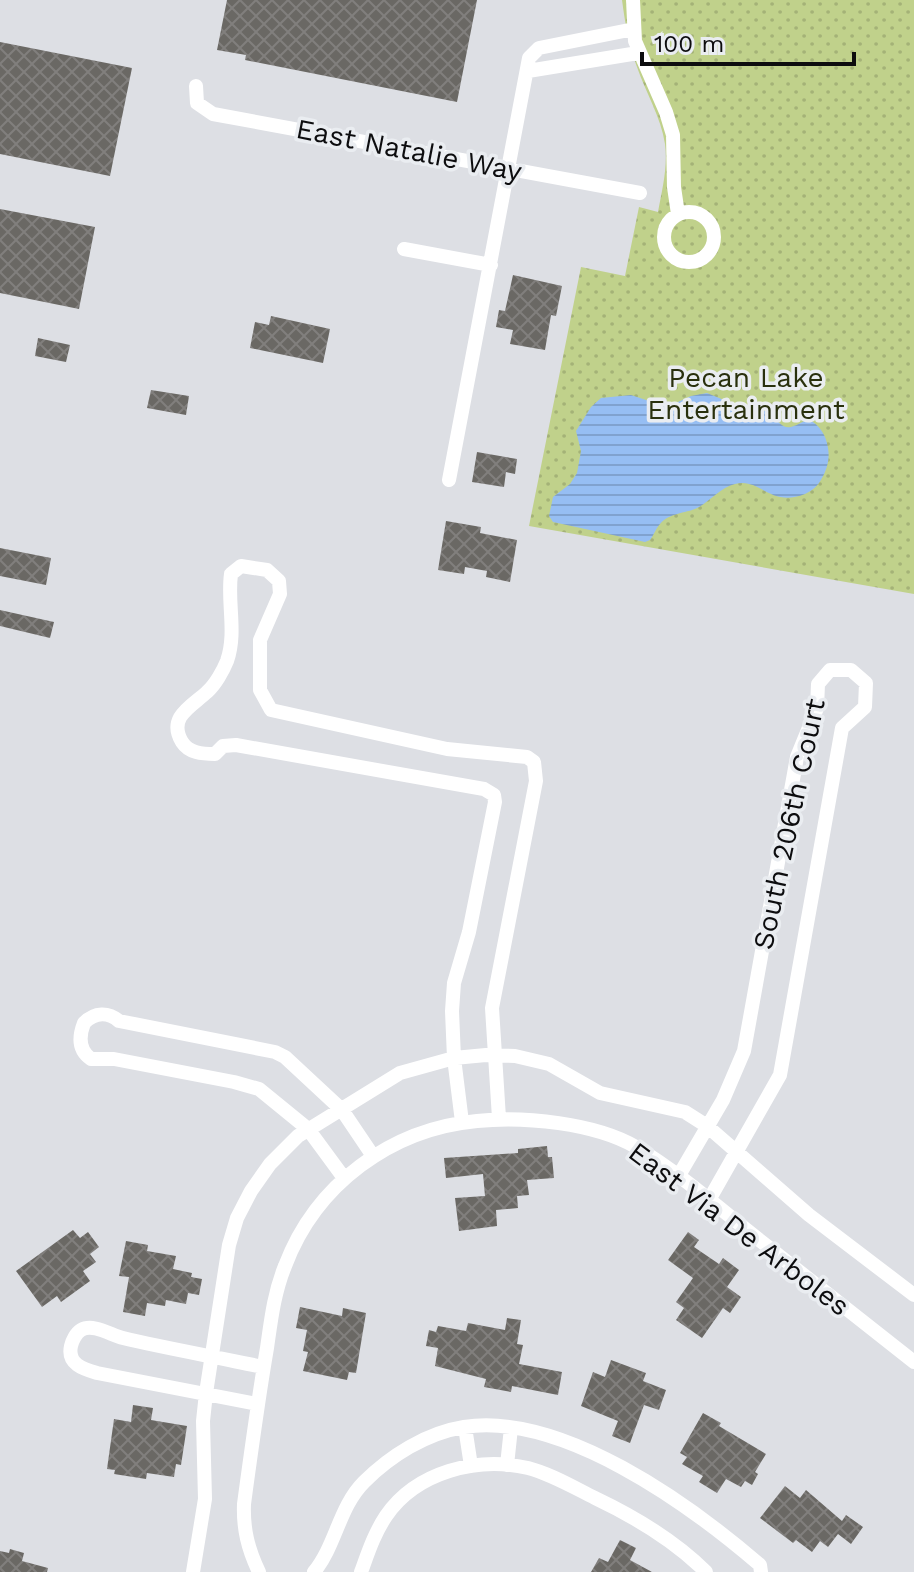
<svg xmlns="http://www.w3.org/2000/svg" width="914" height="1572" viewBox="0 0 914 1572" font-family="'Work Sans',sans-serif">
<defs>
<pattern id="park-dots" width="8" height="8" patternUnits="userSpaceOnUse" patternTransform="scale(2)"><rect width="8" height="8" fill="#c0d18b"/><path d="M2 2h.1M6 6h.1" fill="none" stroke="#a4b277" stroke-width="1.8" stroke-linecap="round"/></pattern>
<pattern id="water-rules" width="6" height="5" patternUnits="userSpaceOnUse" patternTransform="scale(2)"><rect width="6" height="5" fill="#96bef3"/><path d="M0 2.5h6" fill="none" stroke="#80a2cf"/></pattern>
<pattern id="building-cross-hatch" width="8" height="8" patternUnits="userSpaceOnUse" patternTransform="scale(2)"><rect width="8" height="8" fill="#6a6864"/><path d="M0 0l8 8M0 8l8-8" fill="none" stroke="#817f7d"/></pattern>
</defs>
<rect width="100%" height="100%" fill="#dddfe4"/>
<path fill="url(#park-dots)" d="M622 0H914V594L529 526 581 267 625 276 639 207 658 212C662 190 668 167 665 144 661 117 646 93 637 67 629 46 625 23 622 0Z"/>
<path fill="url(#water-rules)" d="M707 393 748 410 769 411C785 430 785 432 808 419 820 425 826 435 828 448 830 459 827 469 822 478 818 486 813 490 805 494 770 508 760 477 735 484 720 488 711 500 699 507 686 514 670 512 660 524 656 528 654 535 650 540L645 542 553 522 549 516 553 497 570 484 577 473 581 451 576 431 591 407 601 398 631 395 667 407 691 396Z"/>
<path fill="url(#building-cross-hatch)" d="M227 0H477L457 102 245 60 246 55 217 50Z
M0 42 132 68 110 176 0 154Z
M0 209 95 227 79 309 0 293Z
M513 275 562 286 556 316 551 315 545 350 510 344 513 330 496 327 499 310 505 311Z
M271 316 330 329 323 363 250 348 255 322 269 325Z
M38 338 70 345 66 362 35 356Z
M151 390 189 396 186 415 147 408Z
M477 452 517 459 515 474 506 472 504 487 472 482Z
M446 521 481 527 480 533 517 540 510 582 486 577 487 571 465 567 464 574 438 570Z
M0 548 51 558 46 585 0 576Z
M0 610 54 622 50 638 0 626Z
M547 1146 548 1157H552L554 1178 527 1180 529 1195 517 1196 518 1208 496 1210 497 1226 459 1231 455 1198 485 1196 483 1174 446 1178 444 1158 518 1153V1149Z
M73 1230 80 1238 88 1232 99 1247 90 1254 96 1262 83 1271 90 1281 61 1302 57 1296 42 1307 16 1271Z
M688 1232 699 1240 694 1247 719 1264 723 1258 739 1270 727 1287 741 1297 730 1313 723 1308 702 1338 676 1320 684 1308 676 1302 693 1278 668 1260Z
M126 1241 148 1245 147 1251 176 1256 173 1269 192 1273 191 1277 202 1279 199 1295 188 1293 186 1304 166 1300 165 1306 147 1303 145 1316 123 1312 129 1277 119 1276Z
M300 1307 342 1316 343 1308 366 1313 356 1373 349 1372 347 1380 303 1371 308 1352 303 1351 307 1330 296 1328Z
M507 1318 521 1320 517 1344 523 1345 519 1364 562 1372 558 1395 512 1386 511 1392 484 1387 486 1379 435 1366 438 1348 426 1346 429 1330 436 1332 438 1326 466 1331 468 1323 505 1330Z
M611 1360 646 1373 643 1381 666 1390 659 1410 644 1405 630 1443 612 1436 618 1421 581 1406 593 1372 605 1377Z
M133 1405 153 1408 151 1420 187 1426 181 1465 176 1464 174 1477 147 1473 146 1479 114 1474 115 1470 107 1469 114 1419 131 1422Z
M703 1413 721 1423 719 1426 766 1454 755 1472 758 1474 752 1485 745 1481 741 1487 726 1479 717 1493 699 1482 703 1476 682 1464 687 1457 680 1453Z
M785 1486 800 1498 806 1490 842 1521 846 1515 863 1527 851 1544 838 1534 828 1547 820 1541 812 1552 796 1540 793 1543 760 1518Z
M620 1540 636 1548 630 1560 652 1572H591L599 1558 608 1562Z
M10 1549 24 1553 22 1561 48 1568 47 1572H0V1551L9 1553Z"/>
<g fill="none" stroke-linecap="round" stroke-linejoin="round">
<path stroke="#fff" stroke-width="14" d="M633 0 635 41 666 112 673 135 674 187 678 214
M528 71 638 53
M196 86 197 103 213 114 640 193
M664 237a25 25 0 1 1 50 0a25 25 0 1 1-50 0Z
M404 249 491 265
M449 480 529 58 539 48 634 29
M462 1122 454 1058 452 1011 454 983 469 932 495 802 494 795 484 789 236 745 223 746 215 754C202 754 189 753 182 742 167 717 192 706 207 692 215 685 223 671 227 661 237 632 227 603 231 574L241 566 267 570 279 581 280 594 260 640V690L271 710 447 749 527 757 534 762 536 781 492 1008 499 1118
M678 1177 723 1100 744 1051 797 757 817 708 818 684 830 670H851L866 683 865 707 842 728 780 1075 709 1200
M344 1178 308 1129 259 1089 234 1082 114 1059H91C78 1050 79 1036 84 1023 95 1012 108 1012 119 1021L275 1052 285 1057 342 1110 373 1156
M257 1404 97 1373C83 1369 67 1364 71 1346 72 1341 76 1333 81 1330 93 1323 111 1335 123 1338 169 1349 217 1357 263 1367
M465 1427 471 1466
M507 1465 511 1428
M193 1572 205 1499 203 1421 206 1393 229 1245 237 1218 251 1191 270 1164 298 1136 400 1073 454 1058 486 1055 515 1056 549 1064 600 1093 685 1112 707 1126 809 1215 914 1295
M259 1572C248 1549 243 1529 244 1504 251 1452 258 1400 267 1348 271 1320 274 1293 285 1266 316 1184 391 1129 477 1121 524 1116 595 1123 636 1147 676 1171 712 1202 748 1231 803 1275 859 1318 914 1362
M314 1572C336 1545 339 1507 364 1482 390 1456 426 1433 464 1427 562 1412 689 1504 760 1565L761 1572
M361 1572C368 1553 374 1534 386 1516 416 1472 477 1456 528 1468 551 1474 573 1487 595 1498 635 1517 674 1540 706 1572"/>
</g>
<g text-anchor="middle" dominant-baseline="central" stroke-width="7" stroke-linejoin="round" paint-order="stroke">
<g font-size="28" fill="#0d0d0f" stroke="#eaedf1">
<text transform="translate(409 150) rotate(11)">East Natalie Way</text>
<text transform="translate(789 824) rotate(-78)">South 206th Court</text>
<text transform="translate(739 1229) rotate(37)">East Via De Arboles</text>
</g>
<g font-size="28" fill="#29300d" stroke="#eaedf1">
<text x="746" y="377">Pecan Lake<tspan x="746" dy="32">Entertainment</tspan></text>
</g>
</g>
<path d="M642 52v12h212v-12" fill="none" stroke="#0d0d0f" stroke-width="4"/>
<text x="654" y="52" font-size="24" fill="#0d0d0f" stroke="#eaedf1" stroke-width="6" paint-order="stroke">100 m</text>
</svg>
